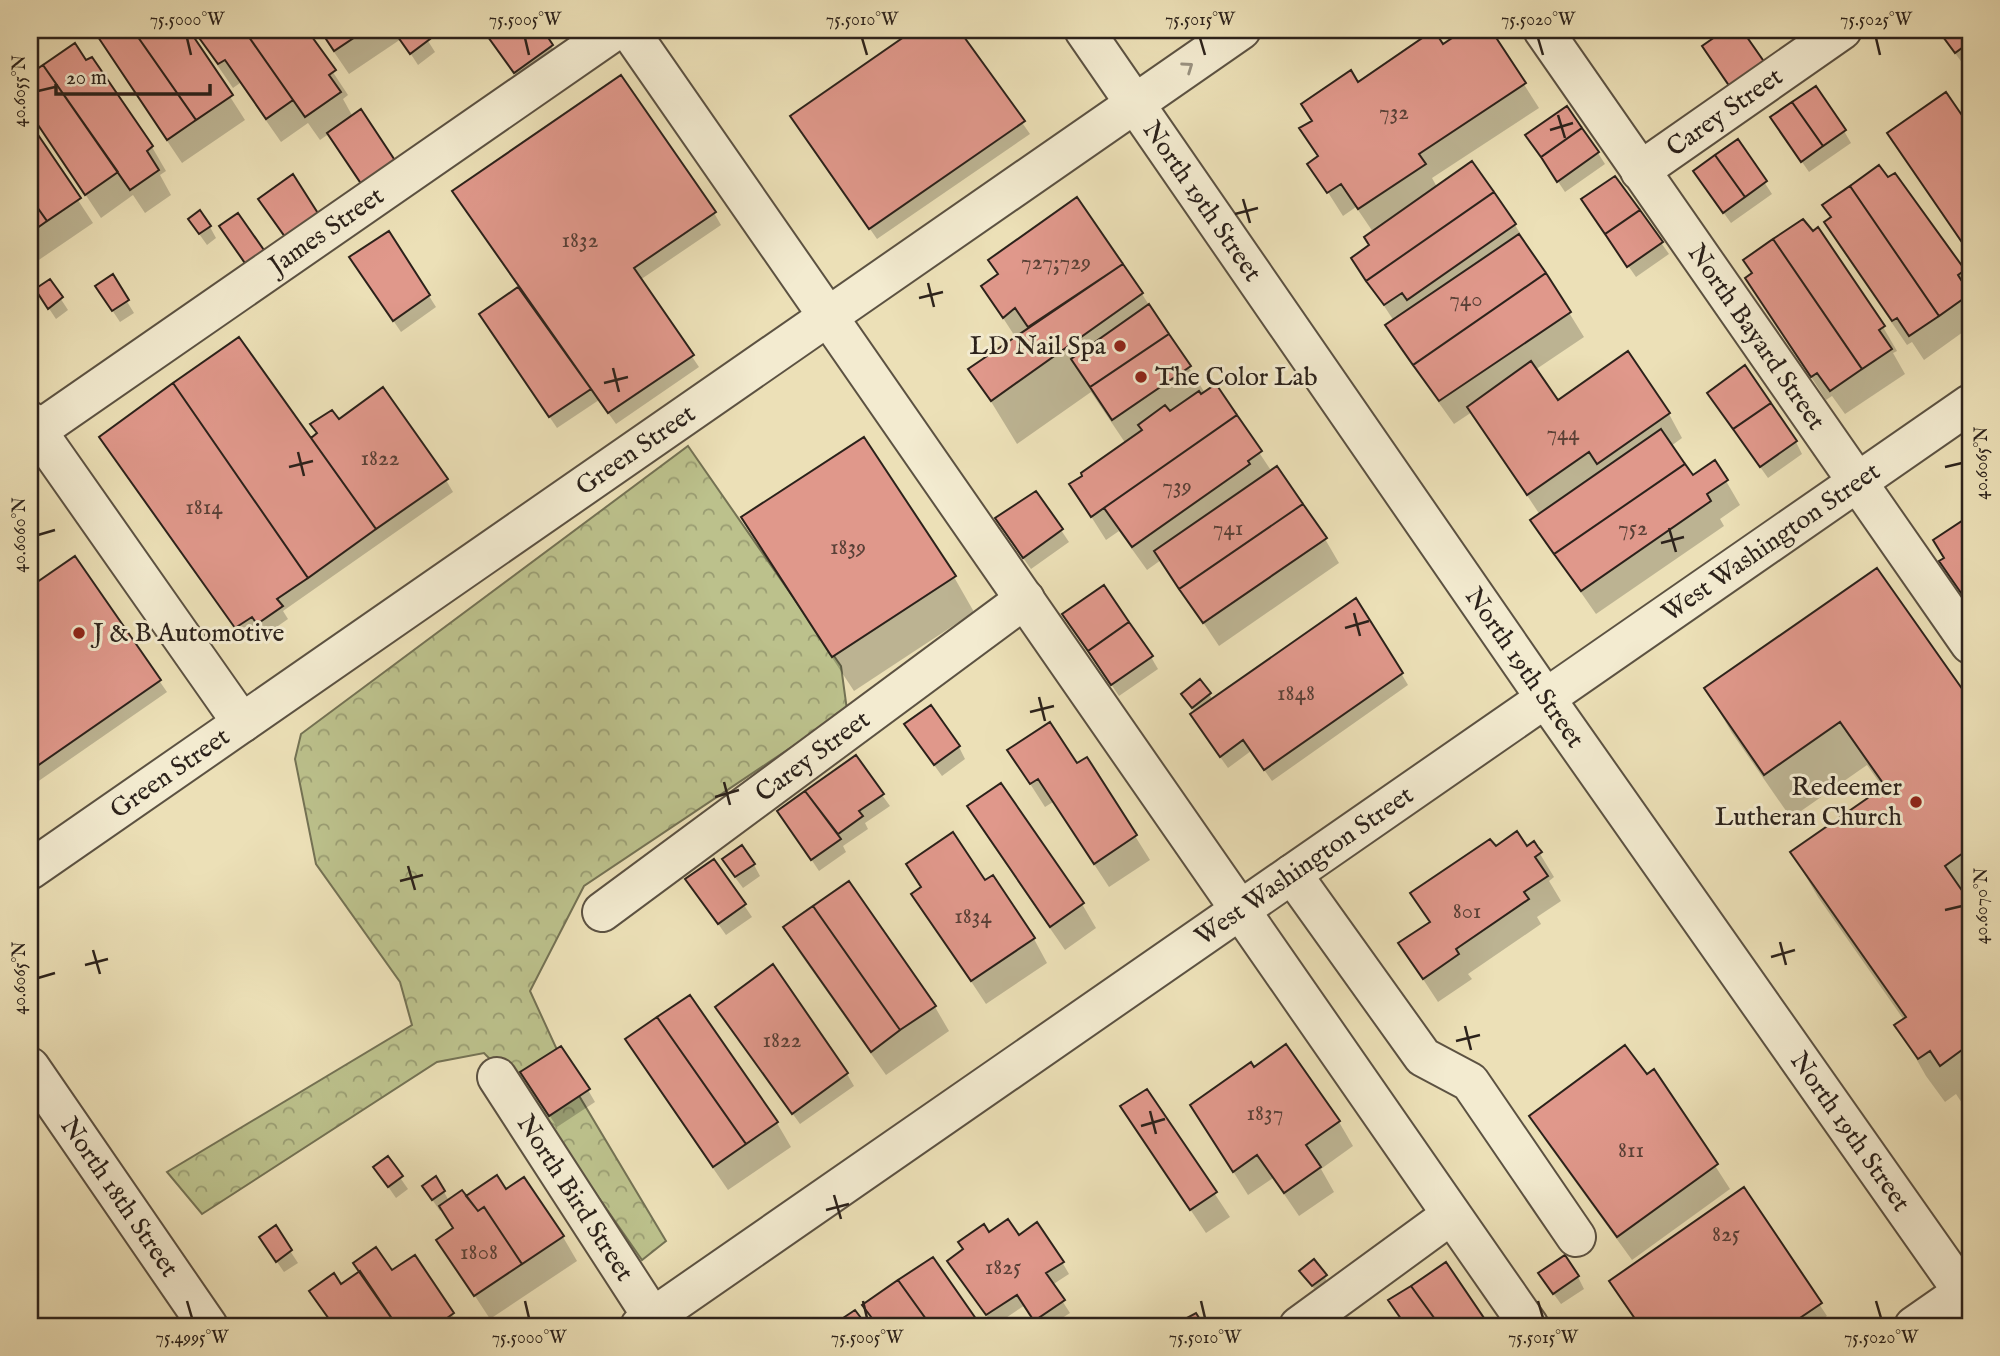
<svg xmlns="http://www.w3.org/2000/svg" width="2000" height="1356" viewBox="0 0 2000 1356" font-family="'IM FELL English',serif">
<defs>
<pattern id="forest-crowns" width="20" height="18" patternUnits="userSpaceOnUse" patternTransform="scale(1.75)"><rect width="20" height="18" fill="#bcc18c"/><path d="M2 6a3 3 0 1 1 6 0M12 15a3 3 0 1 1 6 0" fill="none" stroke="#999c72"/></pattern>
</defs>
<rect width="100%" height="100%" fill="#ece0b7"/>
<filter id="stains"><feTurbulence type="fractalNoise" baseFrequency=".00286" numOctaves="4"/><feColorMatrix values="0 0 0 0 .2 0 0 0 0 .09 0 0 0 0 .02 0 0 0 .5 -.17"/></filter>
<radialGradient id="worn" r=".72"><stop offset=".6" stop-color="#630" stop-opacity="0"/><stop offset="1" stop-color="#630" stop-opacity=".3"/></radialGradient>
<path fill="url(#forest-crowns)" stroke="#747254" stroke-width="2" d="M688 446 841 666 847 710 584 886 530 991 575 1089 666 1241 642 1260 532 1102 484 1053 437 1062 202 1214 167 1172 412 1025 400 982 316 864 295 759 301 734Z"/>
<path fill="#0003" d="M99 30H187L245 120 182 163 110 56 96 32Z
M205 30H305L348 95 343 99 353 117 320 140 308 123 281 142 240 83 233 88 213 59 199 35Z
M319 30H406L408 32 411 30H421L435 52 418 65 401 39 349 74Z
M484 30H540L559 58 522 84Z
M917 30H957L1030 134 877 239 792 117Z
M1467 30H1489L1539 108 1432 178 1437 187 1515 225 1584 337 1535 370 1557 402 1669 414 1682 438 1671 446 1692 478 1726 481 1740 505 1720 519 1724 526 1596 614 1547 544 1533 520 1540 515 1472 412 1454 424 1401 350 1387 326 1394 321 1353 259 1371 246 1373 232 1356 207 1343 216 1310 164 1319 158 1302 129 1357 84 1443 46Z
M1938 30H1970V58L1963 64Z
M75 46 86 62 91 59 152 147 166 171 160 175 171 195 145 213 133 195 101 218 30 111V76Z
M1946 95 1970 130V253L1896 145Z
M30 127 93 223 30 266Z
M1779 129 1844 131 1851 143 1809 172Z
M1737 141 1772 194 1731 223 1702 183Z
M1535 147 1598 153 1605 164 1565 192Z
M1615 178 1669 254 1636 277 1590 211Z
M1077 199 1142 294 1205 393 1215 386 1272 472 1325 539 1339 563 1219 646 1161 560 1147 570 1119 531 1106 540 1071 485 1126 444 1091 392 1017 444 971 369 1016 338 983 287 999 275Z
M461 204 714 213 721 225 640 280 699 367 616 424 599 400 557 428 488 326 519 288Z
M1824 205 1963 271 1970 283V327L1924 360 1912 342 1907 345 1840 247 1826 223 1832 219Z
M210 227 216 238 207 245 197 231Z
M358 269 429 296 436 307 401 332Z
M112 277 134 313 120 322 104 298Z
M1747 278 1883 327 1897 351 1893 353 1905 374 1845 414 1832 396 1826 400Z
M49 281 68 310 56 319 44 301Z
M1716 405 1796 442 1802 454 1768 478Z
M338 421 446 480 453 492 283 611 288 619 265 635 260 627 243 639 108 449 311 440Z
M1036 493 1069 542 1031 569 1004 531Z
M1970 517V607L1942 561 1945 559 1935 541Z
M743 518 954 577 974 612 854 691 763 553Z
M74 558 167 692 30 787V589Z
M1877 570 1970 703V1106L1966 1109 1956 1094 1945 1102 1926 1076 1897 1025 1904 1020 1818 897 1792 853 1884 789 1867 765 1791 818 1732 733 1706 689Z
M1072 626 1151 657 1158 669 1119 696Z
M1401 673 1408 685 1272 781 1251 751 1228 768 1199 727 1195 713 1183 694H1209L1213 700Z
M913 736 959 747 965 759 942 776Z
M1009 751 1077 766 1087 759 1150 860 1109 887 1053 802 1045 807Z
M855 758 890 806 865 823 868 829 843 846 846 852 819 871 779 811Z
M1001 785 1082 904 1096 928 1065 950 983 831 969 807Z
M1534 844 1554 877 1549 881 1561 901 1537 917 1541 924 1468 974 1472 979 1438 1002 1400 944 1431 924 1413 894 1495 849 1527 848Z
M714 861 752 917 726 935 687 880Z
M754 865 760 876 743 888 731 872Z
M985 883 1034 939 1047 963 986 1004 913 894 922 888Z
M849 884 935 1007 949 1031 886 1075 799 952 785 928Z
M724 1019 847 1074 854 1086 800 1124Z
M627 1039 777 1123 791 1147 728 1190 641 1063Z
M1285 1047 1339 1122 1353 1146 1321 1169 1334 1192 1299 1216 1273 1178 1248 1195 1206 1129 1254 1069Z
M1654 1071 1730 1189 1632 1260 1545 1140 1531 1116 1646 1077Z
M529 1084 588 1090 595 1102 557 1127Z
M1147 1091 1230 1217 1206 1233 1122 1107Z
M387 1159 408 1189 396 1198 375 1168Z
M1743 1189 1827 1316 1812 1326H1641L1619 1293Z
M444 1192 449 1201 505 1192 563 1237 577 1261 490 1319 439 1241 455 1230 443 1209 440 1211 431 1198Z
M275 1228 298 1263 284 1272 268 1249Z
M988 1234 1018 1237 1062 1262 1069 1274 1052 1285 1070 1313 1050 1326H1039L1025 1305 994 1326 956 1273Z
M414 1257 459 1326H333L311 1291 392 1273Z
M933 1259 979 1326H877L865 1305Z
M1314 1262 1332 1288 1320 1297 1302 1272Z
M1578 1277 1584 1289 1561 1304 1547 1285Z
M1397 1313 1484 1321 1487 1326H1407Z"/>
<path fill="#e0988b" stroke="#2c221b" stroke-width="2" d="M96 30H133L196 120 167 140 94 31Z
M133 30H189L233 95 196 120Z
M204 30H244L293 100 266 119 225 60 218 64 197 35Z
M244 30H307L336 70 329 75 341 92 305 117Z
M320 30H363L364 31 334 51Z
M408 30H423L430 39 410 54 398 37Z
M483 30H543L553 45 514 73Z
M914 30H959L1025 121 869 229 790 116Z
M1434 30 1443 44 1464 30H1491L1526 83 1419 154 1426 164 1358 209 1341 184 1327 193 1307 164 1318 156 1299 128 1312 121 1301 104 1351 70 1358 82Z
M1725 30H1742L1765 63 1730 87 1702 46Z
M1938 30H1970V42L1955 53Z
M75 43 86 60 92 57 153 146 147 151 159 170 130 190 43 65Z
M43 65 118 172 85 195 30 113V74Z
M621 75 716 212 634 268 694 355 608 413 452 191Z
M1970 75V92L1963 80Z
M1816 86 1846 130 1823 146 1792 102Z
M1946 92 1970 127V254L1887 133Z
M1792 102 1823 146 1801 162 1770 117Z
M1567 106 1582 128 1541 157 1525 135Z
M361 109 398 165 364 188 327 133Z
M30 123 81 198 47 221 30 197Z
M1582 128 1599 152 1557 182 1541 157Z
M1738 139 1767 181 1745 197 1715 155Z
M1715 155 1745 197 1723 213 1693 171Z
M1472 161 1494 192 1366 281 1351 258 1369 245 1364 237Z
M1879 165 1888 177 1895 173 1965 270 1958 275 1970 294 1939 316 1850 186Z
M293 174 321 218 288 241 258 199Z
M1615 176 1640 210 1605 234 1581 199Z
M1850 186 1939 316 1909 336 1897 318 1892 321 1824 222 1831 217 1822 205Z
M1494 192 1516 224 1407 300 1402 293 1384 305 1366 281Z
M30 197 47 221 30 233Z
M1077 197 1123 264 1028 327 1015 308 1003 318 981 286 998 274 988 260Z
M200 210 211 226 199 234 188 219Z
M1640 210 1663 242 1627 267 1605 234Z
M238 213 266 253 247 266 219 226Z
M1803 219 1813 231 1818 227 1885 326 1879 330 1892 349 1862 369 1773 239Z
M389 231 430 295 393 321 349 257Z
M1519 234 1546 273 1413 365 1385 325Z
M1773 239 1862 369 1830 391 1817 373 1811 377 1745 278 1752 273 1743 260Z
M1123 264 1143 293 991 401 968 369Z
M1546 273 1571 312 1439 401 1413 365Z
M113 274 129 300 112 311 95 286Z
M50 279 63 297 48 309 35 289Z
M518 287 591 389 549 417 479 314Z
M1149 304 1169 334 1090 387 1071 359Z
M1169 334 1191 366 1112 420 1090 387Z
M239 337 376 529 308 578 173 383Z
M1628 351 1670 413 1597 464 1589 452 1527 495 1467 407 1531 361 1558 400Z
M1745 365 1771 403 1733 429 1707 393Z
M173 383 308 578 277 599 283 606 257 624 252 617 235 628 99 437Z
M1216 384 1237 415 1091 517 1069 484 1082 476 1081 473 1142 430 1138 425 1165 405 1170 411 1199 391 1201 394Z
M383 387 448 479 376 529 311 438 317 433 310 424 332 410 339 419Z
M1771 403 1797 441 1760 467 1733 429Z
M1237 415 1262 451 1248 461 1250 464 1132 547 1104 508Z
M1661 429 1685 464 1554 554 1530 520Z
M864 437 956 576 832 657 741 517Z
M1715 460 1728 480 1707 494 1711 501 1581 591 1554 554 1685 464 1693 475Z
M1277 466 1303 504 1179 589 1154 551Z
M1036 491 1063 529 1023 558 995 518Z
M1303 504 1327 538 1203 623 1179 589Z
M1968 517 1970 520V606L1939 561 1944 558 1933 540Z
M75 556 161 680 30 771V587Z
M1877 568 1970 700V848L1945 866 1970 902V1044L1940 1066 1930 1051 1918 1059 1899 1032 1894 1025 1906 1017 1790 852 1885 786 1840 722 1764 775 1704 688Z
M1104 585 1129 622 1088 651 1062 614Z
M1356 598 1403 673 1264 770 1243 740 1220 757 1190 714Z
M1129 622 1153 656 1111 685 1088 651Z
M1200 679 1211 693 1192 708 1181 694Z
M931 705 960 746 934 765 904 724Z
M1050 722 1077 763 1087 757 1137 835 1094 864 1038 779 1030 784 1007 750Z
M856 755 884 794 859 811 863 816 838 834 805 791Z
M1001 783 1084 903 1050 927 967 806Z
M805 791 841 839 811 860 777 811Z
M1517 831 1527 846 1534 841 1538 847 1542 852 1535 857 1548 876 1524 892 1529 899 1456 949 1459 954 1423 979 1398 943 1430 922 1410 893 1490 839 1496 846Z
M953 832 985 880 993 875 1035 938 971 981 911 894 921 887 906 864Z
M742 845 755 864 735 877 722 859Z
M714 859 746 904 718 924 685 879Z
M849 881 936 1006 900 1030 813 906Z
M813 906 900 1030 871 1052 783 927Z
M773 964 848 1073 792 1114 715 1007Z
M690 995 778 1122 746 1144 657 1017Z
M657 1017 746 1144 713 1167 625 1039Z
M1286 1044 1340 1121 1306 1145 1321 1167 1284 1193 1257 1155 1233 1172 1190 1105 1251 1062 1254 1067Z
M1625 1045 1647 1074 1654 1069 1718 1164 1617 1237 1529 1116Z
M561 1046 590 1089 549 1116 520 1072Z
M1147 1089 1217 1192 1190 1210 1120 1106Z
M388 1156 403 1176 388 1187 373 1167Z
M497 1175 506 1189 524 1177 564 1236 522 1264 484 1207 478 1211 466 1196Z
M436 1176 445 1191 432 1200 422 1186Z
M1744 1187 1822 1303 1788 1326H1640L1609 1281Z
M462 1190 478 1211 484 1207 522 1264 474 1296 436 1240 453 1228 439 1206Z
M1008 1219 1019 1235 1037 1222 1064 1262 1046 1273 1065 1300 1034 1321 1017 1295 986 1315 947 1261 963 1249 958 1242 984 1224 989 1232Z
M276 1225 292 1250 276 1262 259 1237Z
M376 1247 392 1270 415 1255 454 1313 436 1326H397L353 1263Z
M1565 1255 1579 1276 1553 1294 1538 1273Z
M933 1257 981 1326H931L898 1280Z
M1314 1259 1327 1275 1312 1286 1299 1271Z
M1446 1262 1486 1321 1477 1326H1440L1411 1286Z
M360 1271 397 1326H334L309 1291 334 1273 341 1284Z
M898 1280 931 1326H878L862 1305Z
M1411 1286 1440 1326H1406L1388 1300Z
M855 1310 867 1326H831Z
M1196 1313 1204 1326H1172Z"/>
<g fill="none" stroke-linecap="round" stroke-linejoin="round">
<g stroke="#5c5242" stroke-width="42">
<g id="minor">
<path d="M629 30 1529 1326"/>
<path id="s1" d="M1084 30 1546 699 1970 1302"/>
<path id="s2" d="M1543 30 1970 644"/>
<path id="s3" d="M1640 171 1842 30"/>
<path d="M30 421 242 723"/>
<path id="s4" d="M37 431 616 30"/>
<path id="s5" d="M30 870 1241 30"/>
<path d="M1292 874 1423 1057 1470 1082 1576 1237"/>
<path id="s6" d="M602 912 1025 599"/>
<path id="s7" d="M30 1067 208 1326"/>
<path id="s8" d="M497 1077 653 1318"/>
<path id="s9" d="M640 1326 1970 404"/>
<path d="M1299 1326 1451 1215"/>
<path d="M1914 1326 1970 1287"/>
</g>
</g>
<use href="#minor" stroke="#f3ebd0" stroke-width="38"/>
</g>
<defs><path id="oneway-chevron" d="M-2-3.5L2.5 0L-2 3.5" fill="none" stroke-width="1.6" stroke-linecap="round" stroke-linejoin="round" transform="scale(1.75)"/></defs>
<use stroke="#99917f" href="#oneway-chevron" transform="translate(1188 67) rotate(-35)"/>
<path fill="none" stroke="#2c221b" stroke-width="2.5" d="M187 38 191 55M525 38 529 55M862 38 867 55M1200 38 1205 55M1538 38 1543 55M1876 38 1880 55M38 91 55 87M1558 115 1565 138M1550 130 1573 123M1243 199 1250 223M1235 214 1258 208M928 283 934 307M919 298 943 292M613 368 619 392M604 383 628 377M298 452 304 476M289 467 313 461M1945 467 1962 463M1669 528 1676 552M38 535 55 530M1661 543 1684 537M1354 613 1360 636M1345 628 1369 621M1039 697 1045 721M1030 712 1054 706M724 782 730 805M715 797 739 790M408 866 415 890M400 881 423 875M1945 910 1962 906M1780 942 1786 965M93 950 100 974M1771 957 1795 950M85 965 108 959M38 978 55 973M1465 1026 1471 1050M1456 1041 1480 1035M1150 1111 1156 1134M1141 1126 1165 1119M834 1195 841 1219M826 1210 849 1204M187 1301 192 1318M525 1301 529 1318M863 1301 867 1318M1201 1301 1205 1318M1538 1301 1543 1318M1876 1301 1881 1318"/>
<g fill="#8f2418" stroke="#f3ebd0" stroke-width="2.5">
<circle cx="1120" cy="346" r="7"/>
<circle cx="1141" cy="377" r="7"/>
<circle cx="79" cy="633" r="7"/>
<circle cx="1916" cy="802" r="7"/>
</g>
<g text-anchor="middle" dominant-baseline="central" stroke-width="6" stroke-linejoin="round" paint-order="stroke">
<g font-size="23" fill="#594037">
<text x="1394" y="112">732</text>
<text x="580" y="240">1832</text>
<text x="1056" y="262">727;729</text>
<text x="1466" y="299">740</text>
<text x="1563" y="433">744</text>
<text x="380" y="458">1822</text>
<text x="1177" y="486">739</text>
<text x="204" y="507">1814</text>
<text x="1228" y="528">741</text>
<text x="1633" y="528">752</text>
<text x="848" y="547">1839</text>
<text x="1296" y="693">1848</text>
<text x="1467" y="911">801</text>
<text x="973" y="916">1834</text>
<text x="782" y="1040">1822</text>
<text x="1265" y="1113">1837</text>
<text x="1631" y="1150">811</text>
<text x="1726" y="1234">825</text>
<text x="479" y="1252">1808</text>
<text x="1003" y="1267">1825</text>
</g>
<g font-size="26" fill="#2c221b" stroke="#f3ebd0">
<text stroke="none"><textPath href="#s3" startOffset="103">Carey Street</textPath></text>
<text stroke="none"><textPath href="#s1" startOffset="208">North 19th Street</textPath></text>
<text stroke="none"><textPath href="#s4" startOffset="352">James Street</textPath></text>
<text stroke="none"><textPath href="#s2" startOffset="374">North Bayard Street</textPath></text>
<text stroke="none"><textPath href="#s5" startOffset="737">Green Street</textPath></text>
<text stroke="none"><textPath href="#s9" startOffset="1376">West Washington Street</textPath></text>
<text stroke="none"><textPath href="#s1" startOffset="775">North 19th Street</textPath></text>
<text stroke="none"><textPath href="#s6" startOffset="262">Carey Street</textPath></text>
<text stroke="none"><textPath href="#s5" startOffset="170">Green Street</textPath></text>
<text stroke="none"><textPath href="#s9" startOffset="808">West Washington Street</textPath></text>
<text stroke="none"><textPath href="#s1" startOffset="1342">North 19th Street</textPath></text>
<text stroke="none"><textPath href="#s7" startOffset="158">North 18th Street</textPath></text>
<text stroke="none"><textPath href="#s8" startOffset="144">North Bird Street</textPath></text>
</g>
<g font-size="26" fill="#2c221b" stroke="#f3ebd0" text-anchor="end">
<text x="1106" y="346">LD Nail Spa</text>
<text x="1155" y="377" text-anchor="start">The Color Lab</text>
<text x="93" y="633" text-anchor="start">J &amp; B Automotive</text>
<text x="1902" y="787">Redeemer<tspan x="1902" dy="30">Lutheran Church</tspan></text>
</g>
</g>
<rect width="2000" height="1356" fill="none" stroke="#ece0b7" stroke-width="77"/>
<path d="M56 84v10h154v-10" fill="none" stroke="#2c221b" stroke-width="3.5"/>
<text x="66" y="84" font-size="21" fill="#2c221b" stroke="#f3ebd0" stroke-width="5" paint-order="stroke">20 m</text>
<rect x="38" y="38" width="1924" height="1280" fill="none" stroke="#2c221b" stroke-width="2.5"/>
<g font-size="18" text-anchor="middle" fill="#2c221b">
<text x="187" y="25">75.5000°W</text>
<text x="525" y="25">75.5005°W</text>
<text x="862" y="25">75.5010°W</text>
<text x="1200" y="25">75.5015°W</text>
<text x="1538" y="25">75.5020°W</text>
<text x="1876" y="25">75.5025°W</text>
<text transform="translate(19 91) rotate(-90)" y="6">40.6055°N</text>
<text transform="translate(1981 463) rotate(-90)" y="6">40.6065°N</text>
<text transform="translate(19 535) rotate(-90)" y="6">40.6060°N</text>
<text transform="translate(1981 906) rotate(-90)" y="6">40.6070°N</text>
<text transform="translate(19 978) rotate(-90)" y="6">40.6065°N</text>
<text x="192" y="1343">75.4995°W</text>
<text x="529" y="1343">75.5000°W</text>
<text x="867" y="1343">75.5005°W</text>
<text x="1205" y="1343">75.5010°W</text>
<text x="1543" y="1343">75.5015°W</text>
<text x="1881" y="1343">75.5020°W</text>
</g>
<rect width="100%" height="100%" filter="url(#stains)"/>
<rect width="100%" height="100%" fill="url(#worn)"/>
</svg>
